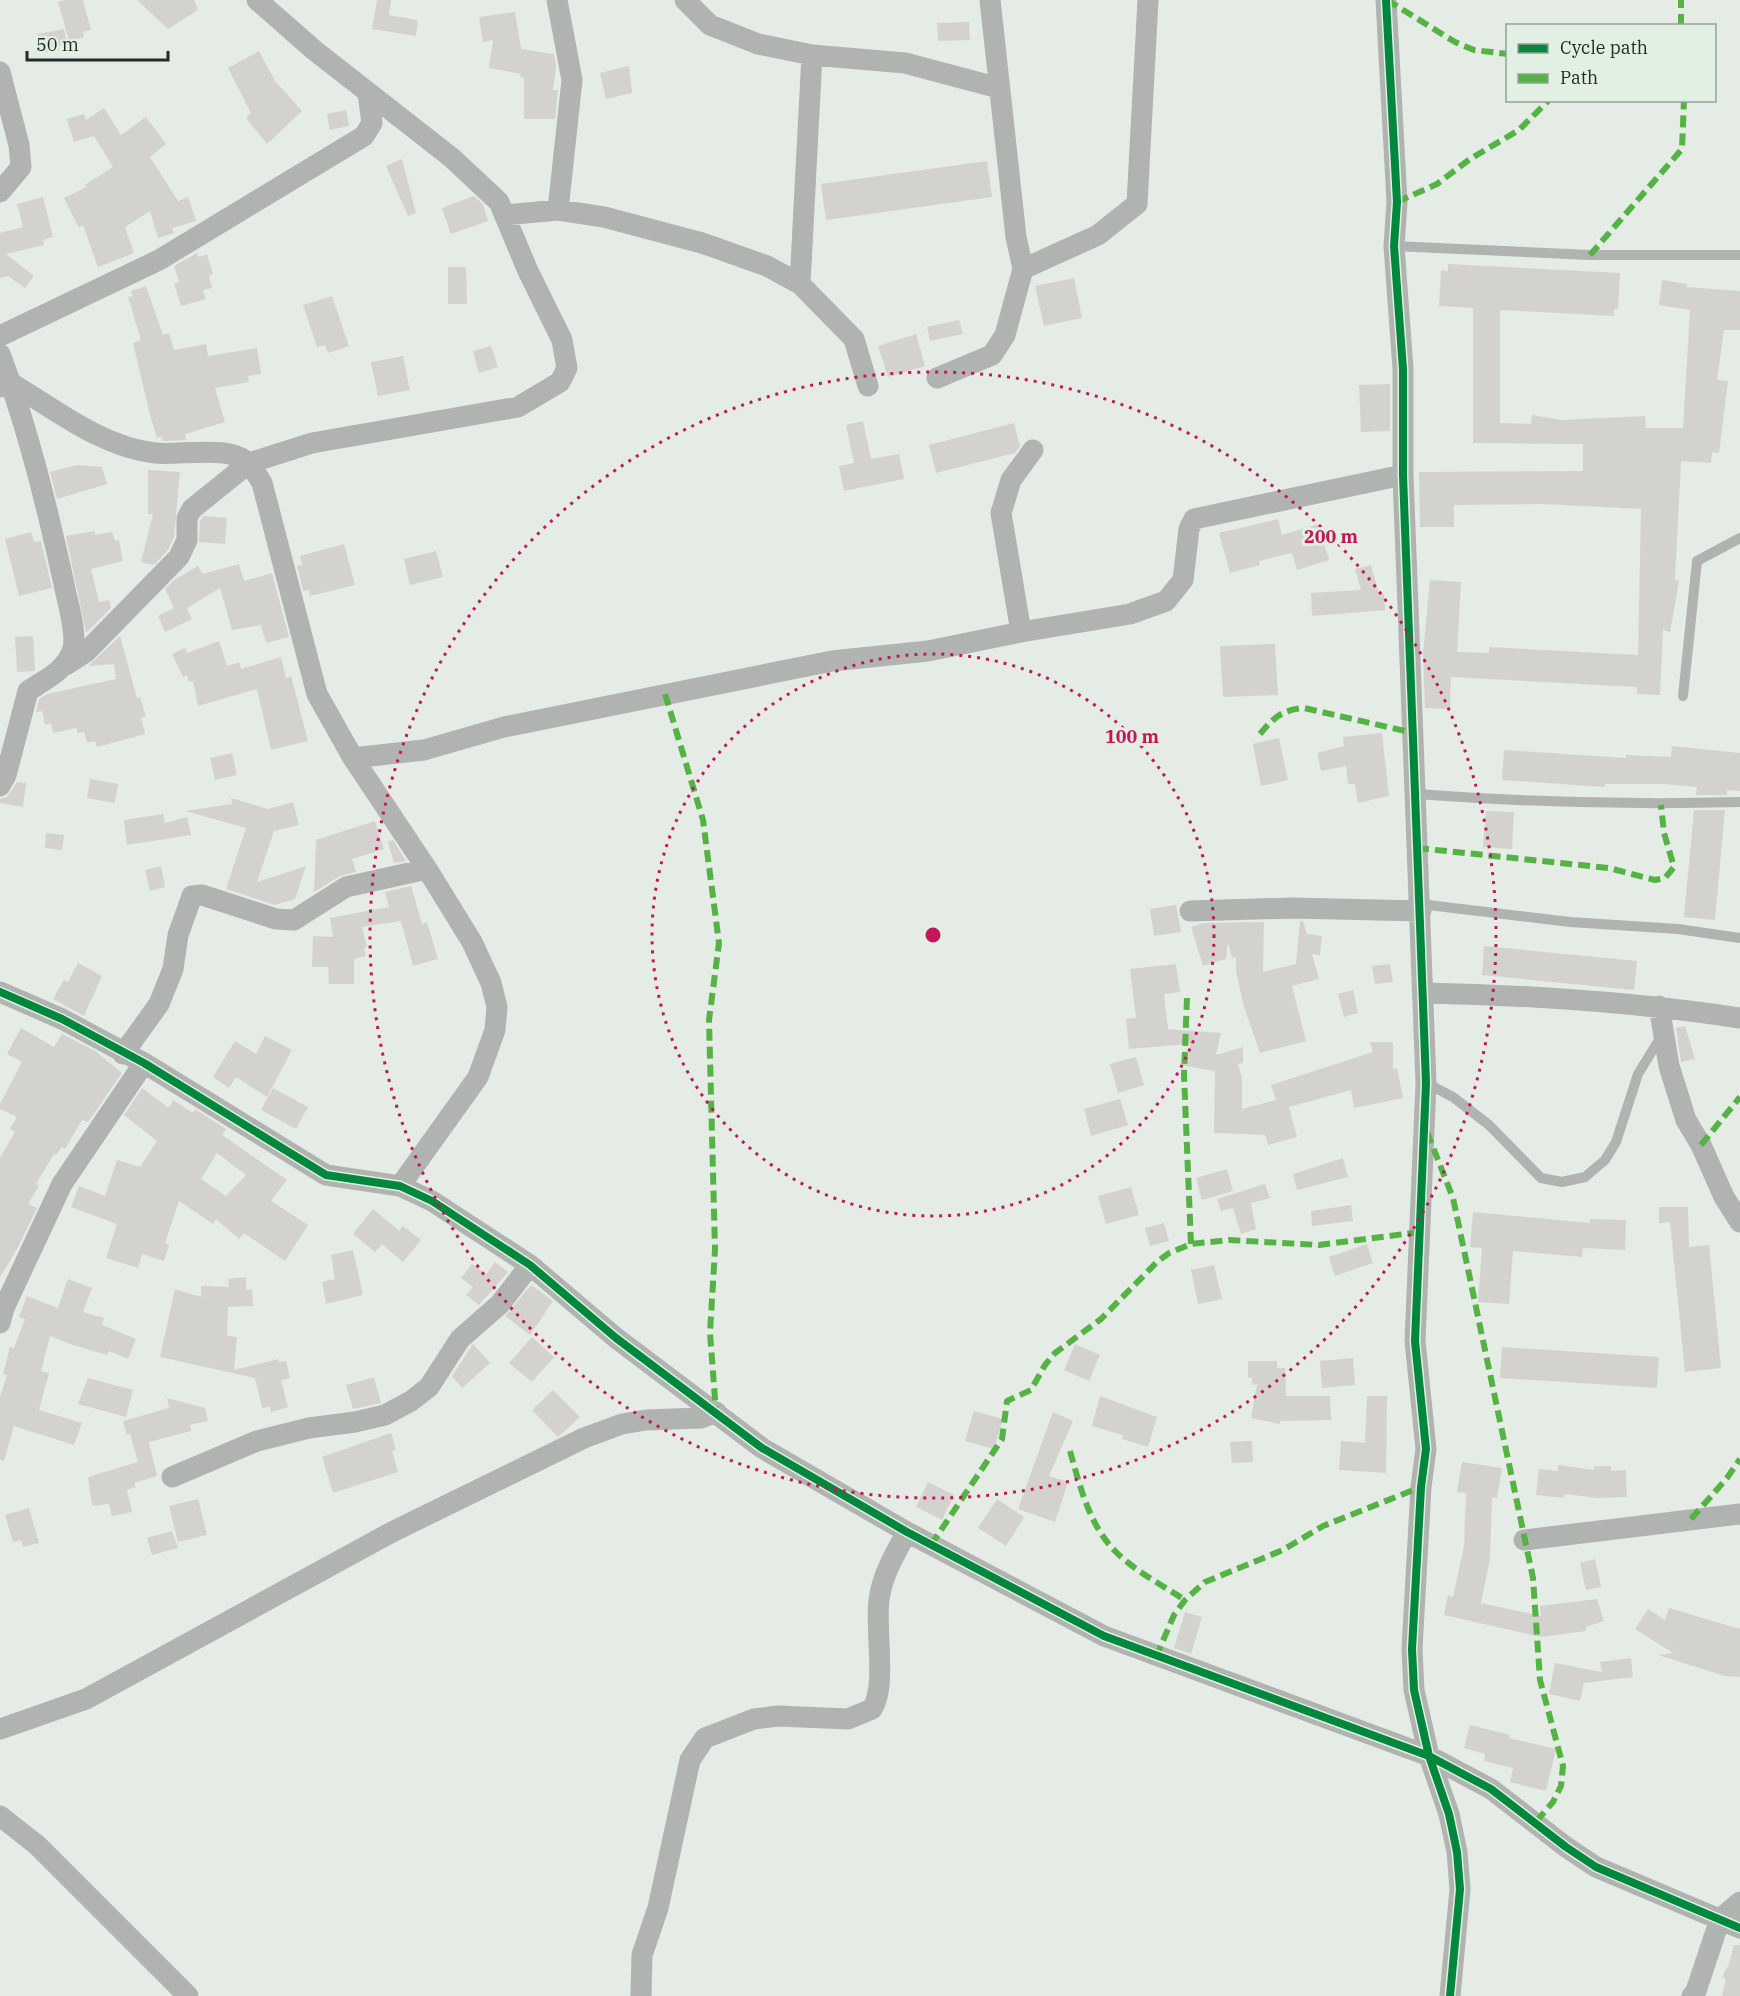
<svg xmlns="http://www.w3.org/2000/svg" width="1740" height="1996" viewBox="0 0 1740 1996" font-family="'IBM Plex Serif',serif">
<rect width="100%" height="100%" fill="#e4ece5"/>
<path fill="#d3d2cf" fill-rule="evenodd" d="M67 0H83L91 30 83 32 84 37 69 41 58 2Z
M137 0H194L198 10 168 29Z
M377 0H391L389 15 418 20 416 36 372 29Z
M515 12 521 49 554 54 556 66 553 90H558L555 119H524V78L520 77 521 74 489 68 493 40 483 42 479 17Z
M969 22 970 40 938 41 937 23Z
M64 29 67 44 58 46 59 50 42 53 38 34Z
M259 51 275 81 302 111 267 144 246 118 251 113 228 68Z
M629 66 632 93 606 99 600 73Z
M104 108 121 135 146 117 166 144 150 157 178 201 188 197 196 221 172 228 174 233 158 238 150 211 125 227 134 253 98 267 83 225 79 228 64 198 87 187 85 185 113 167 94 136 74 142 67 119 84 114 86 120Z
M346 110 349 126 330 130 327 114Z
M402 159 416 213 408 216 386 166Z
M987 161 992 197 826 220 821 184Z
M474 196 483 204 488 221 451 234 442 208Z
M43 197 53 237 43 240 44 245 6 254 34 276 25 288 8 276 0 278V233L23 227 17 204Z
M197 253 198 257 207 254 213 274 209 276 212 288 203 290 206 299 181 306 174 284 179 282 174 266Z
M1448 264 1620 273 1618 309H1614V316L1500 310V423L1531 424 1532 415 1562 420 1645 416 1646 428H1683L1690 310 1659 305 1662 280 1687 284 1686 287 1740 291V330H1724L1717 380 1728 381 1719 453 1712 452 1711 463 1681 461 1675 580 1679 581 1670 632 1663 630 1660 695 1637 694V687L1451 677 1450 709 1425 708 1423 654 1430 580 1461 582 1457 652 1489 653V647L1638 655 1641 509 1542 504 1454 505V527H1420L1419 472 1583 471V444L1473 443V308L1439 306 1441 270 1448 271Z
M448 267H466L467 304H448Z
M1074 278 1082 318 1044 326 1035 286Z
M146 286 163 335 169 333 174 350 206 344 208 356 257 348 261 374 248 376 249 382 215 388 225 422 185 434 186 440 163 441 161 436 157 438 150 415 133 343 141 340 128 297 133 296 131 291Z
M332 296 349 346 328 353 325 345 317 347 303 305Z
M959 320 963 334 930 341 927 327Z
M916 334 925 366 888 377 878 346Z
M491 346 498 367 479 373 473 351Z
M403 356 410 390 378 396 371 362Z
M1390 384V431L1361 432 1359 385Z
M863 421 871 459 899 454 904 479 844 491 839 466 854 463 846 425Z
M1014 423 1020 446 1015 453 936 473 929 445Z
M77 465 102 467 107 484 57 499 50 472Z
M148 470 180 472 174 537 168 550 154 565 141 562 153 514H148Z
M204 516 227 518 225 544 199 542 200 521Z
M1278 519 1282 535 1318 524 1329 560 1297 570 1292 553 1259 561 1260 565 1230 573 1219 533Z
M95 531V535L112 532 115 541 119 540 123 561 91 569 99 602 109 600 111 608 86 633 66 536Z
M31 532 34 542 41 541 52 588 19 596 5 539Z
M344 544 355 585 310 596 309 590 303 591 297 566 302 565 300 556Z
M436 551 443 577 410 585 404 559Z
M239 564 244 581 272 573 289 637 266 643 261 625 232 630 220 588 187 608 192 619 165 632 158 616 174 608 165 589 174 580 198 566 203 574Z
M1371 565 1379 594H1384L1385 610 1312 616 1311 593 1361 590 1355 569Z
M33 636 35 671 17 672 15 637Z
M120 636 137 698 140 697 146 716 141 718 145 734 97 747 95 741 87 743 84 732 78 733 76 728 53 733 51 723 45 725 42 711 36 712 39 699 47 694 116 679 114 664 88 666Z
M219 641 227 666 239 662 241 669 281 657 286 678 291 676 308 741 271 750 257 689 198 706 193 681 189 682 187 675 183 677 172 654 185 648 187 653Z
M1275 644 1278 695 1223 697 1220 646Z
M1382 733 1389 796 1358 803 1355 784H1348L1346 766 1321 771 1317 753 1344 746 1343 737Z
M1279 738 1288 780 1261 786 1253 744Z
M1672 746 1740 753V791L1727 790V795H1696L1697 787 1665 784H1605V787L1502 780 1504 750 1626 758V755L1671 757Z
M232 753 237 775 215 780 210 758Z
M90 779 118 784 115 803 87 798Z
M17 782 26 783 23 807 0 803V799L7 797Z
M231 798 268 809 293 802 299 825 274 831 257 882 306 866 295 899 275 905 226 889 246 828 185 811 232 804Z
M1694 810H1725L1715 920 1684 917Z
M1486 811 1514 812 1512 849 1483 847Z
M163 814 165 823 187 817 191 835 127 845 124 820Z
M375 821 384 849 352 859 356 872 340 876 314 892 316 840Z
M46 833 64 835 62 850 45 848Z
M393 840 406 861 394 863 388 842Z
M161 866 165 887 150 891 145 870Z
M411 886 422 924 427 922 438 959 413 966 401 921 362 927 367 947 364 948 366 956 354 959V984H329L328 967H312L313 936 333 937 330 918 389 907 385 892Z
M1176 905 1181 932 1154 936 1150 909Z
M1300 921H1303L1307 934 1322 936 1320 955 1312 954 1319 979 1292 986 1306 1041 1260 1053 1244 1007 1236 972V957L1232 958 1228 942 1226 959 1203 966 1191 927 1204 923 1264 922 1263 972 1296 964Z
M1484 946 1637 961 1634 990 1482 975Z
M78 963 102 976 84 1016 53 999 64 980 68 982Z
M1176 964 1180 992 1164 994 1168 1029 1221 1033 1216 1055 1243 1047V1063L1238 1064 1242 1078V1109L1276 1100 1271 1085 1373 1052 1370 1042H1393V1069L1397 1068 1403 1098 1354 1108 1351 1090 1289 1107 1297 1137 1268 1145 1265 1135 1214 1133 1215 1071 1180 1065 1187 1063 1190 1044 1129 1049 1126 1019 1136 1018 1130 969Z
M1390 964 1393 982 1375 984 1372 966Z
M1353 990 1358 1013 1344 1017 1338 994Z
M1685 1026 1695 1059 1681 1062 1676 1028Z
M21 1028 54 1047 62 1034 95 1051 122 1073 88 1122 82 1120 65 1149 62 1147 56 1155 54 1154 36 1184 39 1186 28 1204 37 1208 17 1249 0 1277V1158L15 1132 10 1129 17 1117 0 1109V1104L22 1062 7 1054Z
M265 1036 292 1050 267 1097 236 1077 229 1088 213 1077 235 1041 256 1054Z
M1136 1057 1144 1085 1118 1093 1110 1064Z
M142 1088 169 1108 173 1100 193 1113 195 1109 226 1129 222 1135 287 1180 271 1201 308 1225 285 1261 244 1233 239 1239 216 1219 213 1224 179 1201 165 1243 169 1245 164 1261 142 1254 138 1268 106 1258 117 1224 71 1207 79 1186 105 1196 117 1160 140 1167 157 1141 124 1115ZM217 1153 246 1175 226 1196 201 1179Z
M273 1088 308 1107 296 1129 261 1110Z
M1120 1099 1128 1125 1091 1136 1084 1109Z
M1343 1158 1348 1177 1297 1190 1293 1174Z
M1227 1169 1233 1191 1202 1200 1196 1178Z
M1265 1184 1270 1198 1251 1203 1256 1229 1241 1234 1233 1208 1221 1211 1217 1199Z
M1131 1187 1139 1215 1106 1224 1098 1196Z
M1351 1205 1353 1221 1312 1226 1311 1211Z
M1659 1207H1688L1689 1247 1709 1245 1721 1368 1685 1372 1670 1222 1659 1223Z
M373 1209 399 1231 403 1226 421 1240 403 1262 382 1244 375 1252 353 1234Z
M1473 1212 1590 1223V1219L1626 1220 1625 1250 1583 1248 1582 1257 1513 1251 1509 1304 1478 1302 1482 1248 1470 1247Z
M1164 1223 1169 1241 1150 1246 1145 1228Z
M1367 1244 1373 1263 1335 1276 1329 1257Z
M353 1250 363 1295 326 1304 322 1282 335 1279 331 1255Z
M495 1262 508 1272 479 1305 466 1295 473 1287 461 1278 472 1264 486 1274Z
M1214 1265 1222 1299 1198 1304 1191 1270Z
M246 1277V1290L252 1289 253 1306 228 1307 227 1336 237 1337 234 1370 278 1359 279 1362 286 1361 290 1378 281 1380 288 1407 271 1412 270 1407 262 1408 255 1378 160 1357 175 1289 201 1297V1286L229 1287 228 1279Z
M68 1279 92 1288 83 1312 104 1318 102 1325 136 1339 128 1359 109 1351 107 1355 73 1345 50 1336 41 1371 49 1373 39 1410 82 1423 74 1445 14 1426 4 1461 0 1460V1397L7 1375 3 1374 10 1347 14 1348 25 1319 19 1317 27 1296 58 1308Z
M531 1285 553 1301 530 1335 505 1316Z
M532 1337 554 1357 532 1382 509 1363Z
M473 1344 490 1363 462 1388 452 1376Z
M1075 1344 1100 1355 1089 1381 1064 1370Z
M1502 1347 1659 1357 1657 1388 1500 1378Z
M1353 1358 1355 1385 1322 1388 1320 1361Z
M1248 1361H1277V1368H1285L1286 1396H1330L1331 1420 1280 1421V1424L1251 1418 1257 1384 1252 1385V1378H1248Z
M374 1377 381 1403 353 1409 346 1385Z
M88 1378 133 1390 126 1417 78 1404Z
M553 1390 580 1417 558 1437 532 1410Z
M1100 1396 1157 1417 1148 1447 1122 1439 1123 1435 1092 1426Z
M1367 1396H1387L1386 1473 1339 1470 1341 1441 1365 1443Z
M167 1398 205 1408 208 1421 190 1425 191 1431 149 1442 157 1476 134 1483 136 1487 127 1490 132 1512 112 1516 109 1504 92 1506 88 1477 138 1462 130 1434 127 1435 123 1421 169 1408Z
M974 1411 1003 1419 994 1449 965 1441Z
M1053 1412 1073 1421 1049 1476 1068 1482 1055 1522 1018 1509Z
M391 1433 396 1450 392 1451 398 1472 333 1493 322 1457Z
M1252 1441 1253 1462 1232 1463 1230 1442Z
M1462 1462 1502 1468 1497 1498 1492 1497 1490 1559 1481 1603 1541 1616 1540 1606 1597 1599 1604 1621 1586 1627V1631L1541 1637 1444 1615 1448 1595 1453 1597 1464 1546 1466 1493 1457 1492Z
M1558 1465 1594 1470V1466H1611V1471L1626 1470 1627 1497 1598 1498 1565 1494 1564 1498 1536 1495 1539 1469 1558 1471Z
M928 1482 954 1495 942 1520 916 1507Z
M198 1499 207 1535 178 1542 169 1506Z
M997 1499 1024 1517 1006 1546 978 1528Z
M29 1508 39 1543 23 1547 21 1540 13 1542 5 1515Z
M172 1531 178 1548 152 1555 147 1538Z
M1595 1559 1601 1587 1586 1590 1580 1563Z
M1669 1608 1740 1629V1677L1725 1676 1658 1655 1673 1653 1635 1629 1648 1609 1665 1620Z
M1185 1612 1202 1617 1191 1654 1174 1648Z
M1631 1658 1633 1677 1584 1683 1580 1701 1549 1694 1555 1663 1602 1672 1600 1662Z
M1470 1725 1510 1735 1509 1738 1556 1749 1546 1791 1510 1782 1513 1768 1484 1761 1485 1754 1464 1748Z
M1734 1945H1740V1996H1722L1726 1979 1722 1977 1729 1964Z"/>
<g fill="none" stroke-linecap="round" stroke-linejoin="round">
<path stroke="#b0b3b0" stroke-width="10" d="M1394 246 1590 255H1740
M1683 696 1697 561 1740 538
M1416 794C1524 802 1632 805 1740 802
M1420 904 1570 922 1678 929 1740 938
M1426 1083 1453 1097 1489 1125 1541 1178 1562 1182 1585 1177 1605 1160 1616 1142 1638 1074 1662 1035"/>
<path stroke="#b0b3b0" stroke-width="21" d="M557 0 572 80 558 210
M685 0 710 25 758 44 812 55 905 63 999 88
M990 0 1016 237 1023 269
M1386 0 1397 202 1394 246 1403 369V475L1426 1083 1415 1341 1426 1449 1421 1487 1412 1649 1414 1690 1429 1756 1449 1814 1457 1852 1460 1889 1450 1996
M0 72 19 145 21 167 0 192
M506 215 558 210 604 217 702 243 767 266 800 284 854 339 868 386
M800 284 812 55
M0 336 159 260 364 136 372 123 368 93
M0 354C28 428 47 507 64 584 67 601 77 632 73 648 67 670 46 679 28 691L6 775 0 786
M937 378 992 355 1005 335 1023 269 1098 235 1137 204 1148 0
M0 387 11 383C56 410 102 447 155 453 180 456 231 444 249 464 254 469 258 477 262 483L317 694 353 758 427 869 472 942 491 983 497 1007 495 1030 478 1077 400 1186
M1021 632 1001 513 1011 480 1033 450
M66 665 86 652 179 557 187 540V518L192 509 249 463 312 443 518 407 560 382 567 368 562 340 528 271 499 202 452 158 314 50 257 0
M353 758 424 750 504 727 832 661 928 651 1021 632 1130 614 1166 601 1183 580 1189 529 1194 519 1403 475
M1190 911 1293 908 1421 911
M0 992 62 1019 144 1063 326 1175 400 1186 432 1201 530 1265 616 1338 762 1448 907 1532 1104 1636 1429 1756 1491 1789 1566 1847 1596 1867 1740 1928
M1424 993C1531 995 1634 1002 1740 1018
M1659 1006 1669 1066 1686 1120 1701 1145 1724 1197 1740 1222
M123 1054 159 1004 173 969 178 935 192 896 202 895 276 919 294 920 346 887 427 869
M0 1323 4 1308 62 1184 144 1063
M172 1477 257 1441 309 1428 355 1422 385 1415 411 1401 429 1387 460 1339 500 1304 530 1265
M1524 1540 1740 1514
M0 1729 86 1699 392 1532 584 1438 622 1424 646 1420 701 1418 716 1412
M0 1816 37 1845 188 1996
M641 1996 642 1955 658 1908 690 1760 705 1738 754 1719 778 1716 848 1719 872 1709C887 1687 875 1630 879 1600 882 1575 895 1554 907 1532
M1692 1996 1696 1991 1720 1919 1740 1902"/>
<path stroke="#55b245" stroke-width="6" stroke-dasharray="12 6" stroke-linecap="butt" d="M1387 0 1455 42 1474 50 1508 54
M1681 26V0
M1397 202 1437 184 1470 159 1519 130 1549 100
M1590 255 1682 149 1684 100
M665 694 703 820 719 943 709 1020 715 1249 710 1333 716 1412
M1260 734C1274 717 1282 710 1304 708L1414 733
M1417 848 1609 868 1655 880 1665 878 1674 867 1664 833 1661 805
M1187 998 1184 1075 1191 1244
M1427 1132 1453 1198 1533 1578 1540 1680 1563 1766 1561 1786 1553 1802 1534 1824
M1701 1145 1740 1097
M1070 1451C1080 1486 1089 1525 1116 1552 1135 1571 1162 1585 1185 1600
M1691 1519 1727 1478 1740 1459
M931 1545 1002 1439 1007 1401 1031 1390 1045 1365 1055 1353 1101 1319 1157 1262 1169 1253 1191 1244 1229 1240 1319 1245 1420 1232
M1156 1657 1174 1615 1185 1600 1205 1582 1283 1550 1323 1526 1421 1487"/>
<g stroke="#e1f0e2" stroke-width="11">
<path id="cycleway" d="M1386 0 1397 202 1394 246 1403 369V475L1426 1083 1415 1341 1426 1449 1421 1487 1412 1649 1414 1690 1429 1756 1449 1814 1457 1852 1460 1889 1450 1996
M0 992 62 1019 144 1063 326 1175 400 1186 432 1201 530 1265 616 1338 762 1448 907 1532 1104 1636 1429 1756 1491 1789 1566 1847 1596 1867 1740 1928"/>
</g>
<use href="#cycleway" stroke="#00873e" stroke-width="8"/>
</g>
<g fill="none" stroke="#c2185b" stroke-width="3" stroke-dasharray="3 6">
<circle cx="933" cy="935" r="281"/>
<circle cx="933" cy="935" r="563"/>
</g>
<circle cx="933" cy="935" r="9" fill="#c2185b" stroke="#e1f0e2" stroke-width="3"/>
<g font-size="18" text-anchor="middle" font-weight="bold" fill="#c2185b" stroke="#e1f0e2" stroke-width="6" stroke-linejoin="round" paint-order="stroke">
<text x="1331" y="543">200 m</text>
<text x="1132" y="743">100 m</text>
</g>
<rect x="1506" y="24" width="210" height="78" fill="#e1f0e2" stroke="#96a197" stroke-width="1.5"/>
<rect x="1518" y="44" width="30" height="9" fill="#00873e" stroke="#96a197" stroke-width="1.5"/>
<text x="1560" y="54" font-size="18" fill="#252b26">Cycle path</text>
<rect x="1518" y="74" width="30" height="9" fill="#55b245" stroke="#96a197" stroke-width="1.5"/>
<text x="1560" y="84" font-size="18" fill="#252b26">Path</text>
<path d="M27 51v9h141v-9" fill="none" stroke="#252b26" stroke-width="3"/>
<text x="36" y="51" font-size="18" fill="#252b26" stroke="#e1f0e2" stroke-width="4.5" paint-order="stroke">50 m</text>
</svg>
